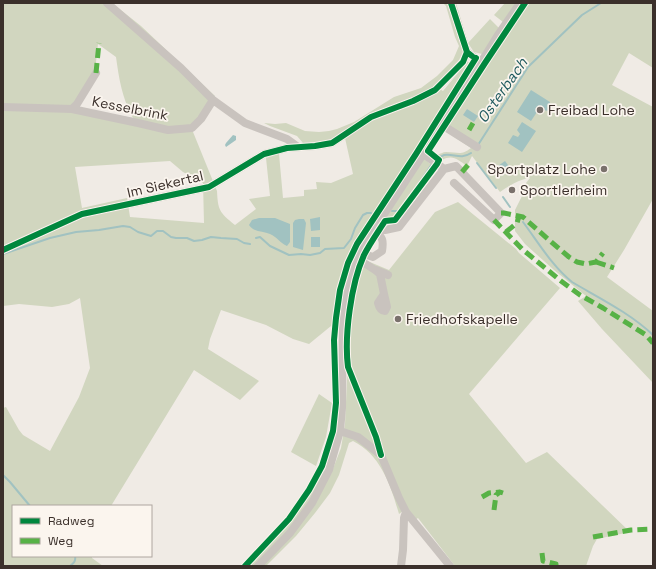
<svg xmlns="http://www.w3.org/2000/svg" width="656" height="569" viewBox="0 0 656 569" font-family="'Space Grotesk',sans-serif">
<rect width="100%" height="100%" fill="#f0ebe5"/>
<path fill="#d1d6bf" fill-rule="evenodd" d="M3 3H112L141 26 215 96 200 119 191 127 217 191C218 210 219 212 235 225L256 209 249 199 270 196 266 158 279 154 283 198 304 196V190L317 189 316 182 331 183 353 174 345 138 331 141 303 143 297 136 270 126 264 123 275 124 286 123 305 131 319 132 329 131 337 129 354 122 394 97 421 88 437 76 453 60 459 46 455 37 446 6 443 3H456L468 43 490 19 499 28 482 54 474 52 468 43 459 60 435 86 443 91 467 62H471L356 243 340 283 336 303 333 336 331 326 309 344 293 339 266 325 221 310 210 339 208 349 259 381 240 400 194 370 111 506H13V556H92V558L103 566H3V408L6 407 19 430 23 435 50 451 79 397 90 368 80 298 69 304 52 307 19 304 3 306V81L4 67 3 66ZM98 44 116 57C119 79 122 98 133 118L71 107 95 71ZM170 161 183 172 203 183 204 223 130 217 127 198 82 208 75 167Z
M505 3H516L503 22 494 15Z
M526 3H653V68L629 53 612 85 653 107V199L624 250 607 277 653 311V383L602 329 578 301 586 296 554 270 525 244 515 231V210L522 196 526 183 530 178C518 180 510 185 500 192L472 156 467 166C458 160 453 154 442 160L437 155C440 154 443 152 446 152 458 152 461 156 471 148L445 131 486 64Z
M424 159 433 166 395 219H385Z
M458 202 516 249 519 253 560 288 469 394 526 463 547 452 630 532 597 539 593 546 586 566H455L418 518 415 520 407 508 399 514C391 486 381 455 353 441L349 443 339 475 330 493 315 513 296 536 266 566H248L283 530 313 488 323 470 331 474 341 448 345 424 350 316 353 296 358 277 360 276 365 260 389 270 435 212Z
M319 394 332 403 326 437 316 466 291 452Z"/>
<path fill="#a1c2c1" d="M531 90 550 102 548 111 539 109 531 121 517 112Z
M467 109 478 116 474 122 463 115Z
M522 122 536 131 522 152 508 143 513 135 518 137 520 134 517 130Z
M233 135 236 136V140L226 147 225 145 226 143Z
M505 161 511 169 504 174 498 166Z
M320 217V230L311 231 310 219Z
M259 218H275L290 224V242L287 246C280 243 277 237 270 234 263 231 253 232 249 225L252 220Z
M299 219H304L306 223 303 250 293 247V223L295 220Z
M311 237H320V247H311Z"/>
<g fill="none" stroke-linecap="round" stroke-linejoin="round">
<path stroke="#a1c2c1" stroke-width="2" d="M478 145 528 67 582 15 601 3
M436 161C438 159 440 156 444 155 453 153 461 160 471 153
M477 163 496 188
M503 197 510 207
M392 211H400L432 164
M523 222C538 242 552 266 572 282 599 298 630 313 653 335
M256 238 260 237 270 246 289 255 301 254 310 255 320 253 325 249 344 248 351 239 355 228 363 215 367 213H371
M3 254 50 238 76 232 99 230 123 226 130 227 138 232 151 236 157 231H163L171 237 176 238H187L194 241 202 240 211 237 221 238 237 239 244 243 250 244
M3 475 10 482 30 506
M70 566C74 563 76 561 75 556"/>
<path stroke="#c9c3be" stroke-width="8" d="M107 3 181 68 213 100 245 123 287 139 298 147
M451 3 467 52 481 62
M3 107 72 109 138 123 168 130 192 128 201 119 213 100
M72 109 77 104 96 73
M442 125 477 147
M444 169 456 166 501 213 494 220 454 183
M375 228 379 230H385L399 227 444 169 436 163 423 154
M3 250 82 214 209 187 264 154 287 148 315 146 332 143 371 117 413 101 435 90 463 62 467 52
M361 252 364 254 373 257 382 251C384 239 382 238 375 229
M358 259 375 270 380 274 384 294 378 303C379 307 381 311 385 311L387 307 384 294
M376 270 388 275
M340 431 358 437 381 455 399 498 406 512 450 566
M258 566 290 533 312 503 329 470 340 431 342 408 343 313 347 291 354 268 361 252 375 228 442 125 498 35 520 3
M401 566 403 550 404 518 406 512"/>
<path stroke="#57b246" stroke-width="5" stroke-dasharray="10 5" stroke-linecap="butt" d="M96 73 99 43
M469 130 473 123
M462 172 468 165
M501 213H504L523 217 549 240 569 257 577 262 586 264 596 262 603 253
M494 220 522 249 561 281 580 295 603 308 646 335 653 343
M506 232 517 223 519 216
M596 262 614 268
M482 497 489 493 500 492
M494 510 496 495 500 492 503 493
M593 537 631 530 653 529
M542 553 543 561 556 564V566"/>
<g stroke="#fbf5ee" stroke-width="8">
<path id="cycleway" d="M451 3 467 52 472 56
M3 250 82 214 209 187 264 154 287 148 315 146 332 143 371 117 413 101 435 90 463 62 467 52
M381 455 376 437 348 367C344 336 351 284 364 255 370 243 378 232 385 221L395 220 437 164 439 160 428 151 485 63 525 3
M245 566 289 519 309 490 322 466 333 431 336 403 334 340 336 318 340 290 348 263 357 244 416 154 476 58"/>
</g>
<use href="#cycleway" stroke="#00873e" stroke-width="6"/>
</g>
<g fill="#7a716c" stroke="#fbf5ee" stroke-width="1.5">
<circle cx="540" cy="110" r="4"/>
<circle cx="604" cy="169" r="4"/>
<circle cx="512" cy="190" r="4"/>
<circle cx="398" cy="319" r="4"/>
</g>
<g text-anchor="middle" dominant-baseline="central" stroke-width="3.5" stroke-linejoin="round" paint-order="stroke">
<g font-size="14" fill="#3b302b" stroke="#fbf5ee">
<text transform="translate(130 108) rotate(11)">Kesselbrink</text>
<text transform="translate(165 184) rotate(-13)">Im Siekertal</text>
</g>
<g font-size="14" fill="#3b302b" stroke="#fbf5ee" text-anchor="start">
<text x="548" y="110">Freibad Lohe</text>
<text x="596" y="169" text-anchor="end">Sportplatz Lohe</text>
<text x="520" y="190">Sportlerheim</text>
<text x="406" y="319">Friedhofskapelle</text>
</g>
<g font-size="15" font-style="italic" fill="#1f5a5e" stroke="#fbf5ee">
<text transform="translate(502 90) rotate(-55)">Osterbach</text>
</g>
</g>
<rect width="656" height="569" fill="none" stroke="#3b302b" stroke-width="8"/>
<rect x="12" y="505" width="140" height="52" fill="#fbf5ee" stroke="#aea6a0"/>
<rect x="20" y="518" width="20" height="6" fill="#00873e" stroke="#aea6a0"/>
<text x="48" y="525" font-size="12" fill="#3b302b">Radweg</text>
<rect x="20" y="538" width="20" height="6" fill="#57b246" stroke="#aea6a0"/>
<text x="48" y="545" font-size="12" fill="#3b302b">Weg</text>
</svg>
